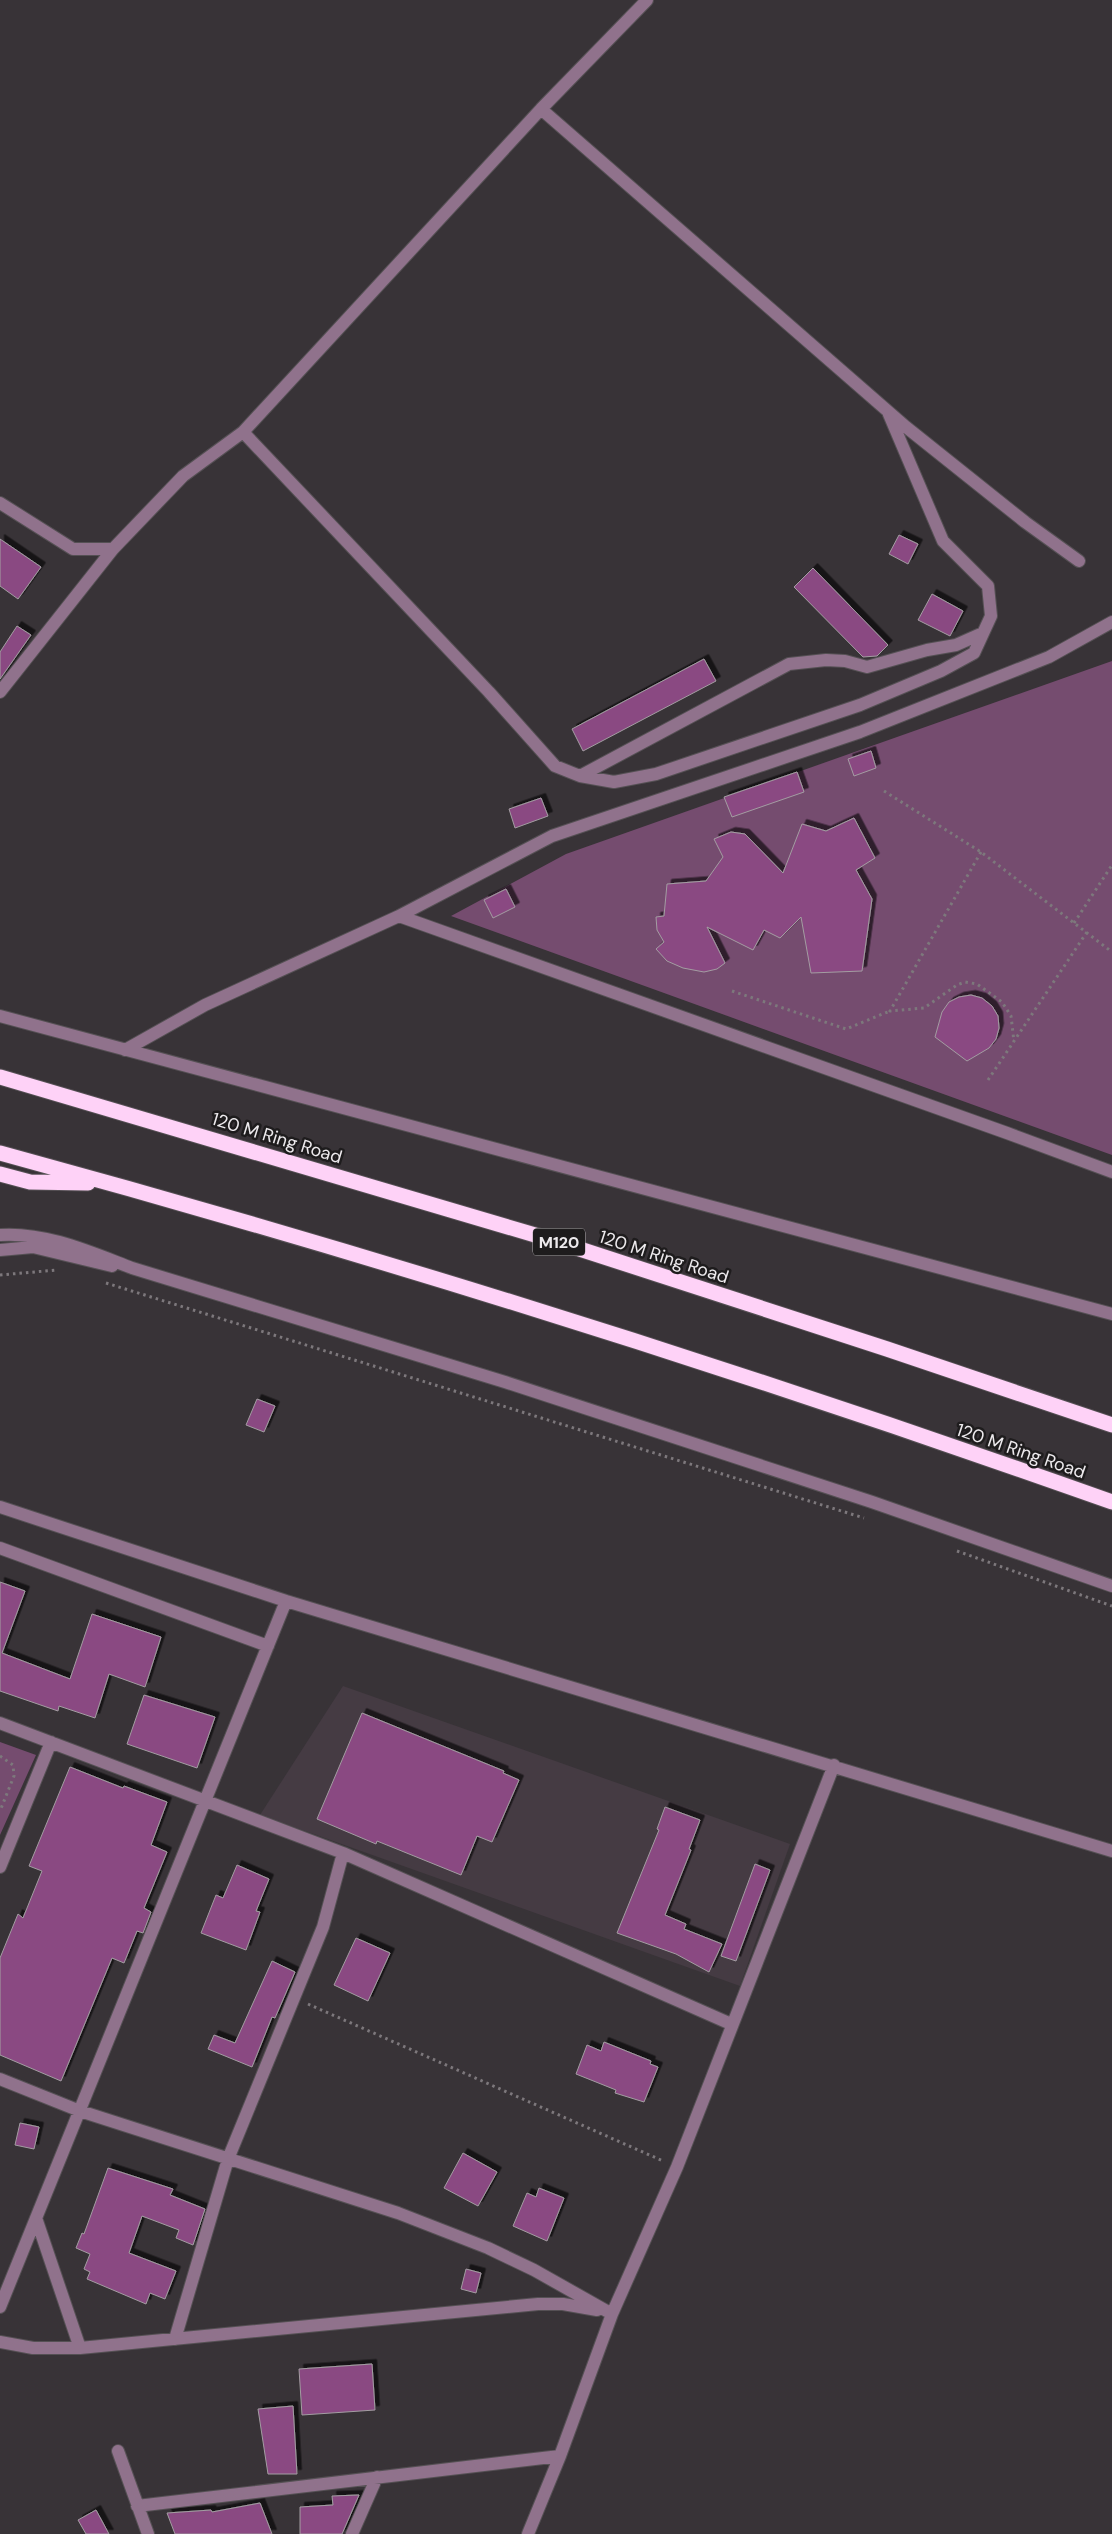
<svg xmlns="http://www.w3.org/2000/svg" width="1112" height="2534" viewBox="0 0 1112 2534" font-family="'DM Sans',sans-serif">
<defs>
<filter id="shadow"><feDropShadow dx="4.5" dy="-4.5" stdDeviation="0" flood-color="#0009"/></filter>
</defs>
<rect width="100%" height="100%" fill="#383337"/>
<path fill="#453b43" d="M343 1686 790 1844 740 1986 260 1815Z"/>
<path fill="#754c6f" d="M1112 661V1155L451 916 566 854Z
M0 1742 36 1755 0 1835Z"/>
<path fill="#8a4a82" stroke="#a39da2" filter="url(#shadow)" d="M899 535 918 544 908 564 889 554Z
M0 539 41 567 18 599 0 586Z
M813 568 888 645 877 656 863 657 794 587Z
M932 594 963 611 950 636 918 620Z
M17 626 31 635 0 679V652Z
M704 659 716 681 583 751 572 729Z
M871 751 876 768 854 776 848 759Z
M797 772 804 792 732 817 724 797Z
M541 798 548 816 515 828 509 809Z
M854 818 875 858 856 870 872 899 862 971 811 973 801 917 780 938 764 930 753 950 707 927 725 963 717 969 704 972 683 968 667 961 656 949 664 942 657 930 656 917 664 916 667 884 706 881 723 857 714 839 731 832 745 834 783 873 802 824 826 831Z
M506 889 515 907 493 918 484 900Z
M971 995 982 998 992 1006 998 1016 999 1028 996 1039 989 1048 967 1061 935 1037 942 1012 949 1002 959 997Z
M257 1399 275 1406 264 1432 246 1425Z
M0 1582 25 1591 2 1653 70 1679 92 1614 161 1637 145 1687 109 1674 95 1718 59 1706 58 1711 0 1691Z
M144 1695 215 1717 197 1768 127 1744Z
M362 1713 504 1771 503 1773 519 1780 492 1842 477 1836 461 1875 377 1841 376 1844 317 1819Z
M70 1767 123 1788 124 1786 167 1802 151 1845 167 1852 144 1908 151 1912 143 1933 137 1931 124 1963 112 1958 61 2081 0 2055V1958L18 1914 23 1918 42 1871 29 1866Z
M665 1807 700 1820 689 1849 691 1850 665 1915 686 1924 684 1929 722 1944 709 1972 676 1954 617 1933 659 1830 657 1829Z
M755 1864 770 1870 736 1961 721 1956Z
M237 1865 269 1879 256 1911 260 1912 246 1950 201 1933 216 1895 223 1898Z
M356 1938 390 1953 368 2001 334 1985Z
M272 1961 295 1972 275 2018 272 2017 252 2067 208 2049 214 2035 235 2043Z
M604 2042 651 2061 650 2064 658 2067 644 2102 615 2093 616 2090 576 2074 587 2045 601 2051Z
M20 2123 39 2127 34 2149 15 2145Z
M463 2153 497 2172 478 2206 444 2188Z
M108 2168 173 2189 170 2195 205 2209 193 2245 176 2238 179 2230 142 2216 129 2253 176 2271 165 2299 150 2293 146 2304 87 2279 90 2272 84 2269 90 2254 76 2248 82 2233 84 2234Z
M539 2188 564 2198 547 2241 513 2226 527 2193 536 2197Z
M466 2269 481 2273 476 2293 461 2289Z
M372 2364 375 2410 302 2415 299 2369Z
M293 2406 297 2474H268L258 2409Z
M359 2495 342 2534H300V2507L333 2505 332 2496Z
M260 2503 272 2534H175L167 2513 211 2510 212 2512Z
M96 2510 109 2534H86L78 2520Z"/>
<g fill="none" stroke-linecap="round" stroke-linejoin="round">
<g stroke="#555054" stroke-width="14">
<path id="minor" d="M541 109 906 427 1025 522 1079 561
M243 432 489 692 555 766 580 776 614 782 656 774 860 705 941 671 974 653 991 616 988 586 943 541 888 412
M0 503 73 549H113
M0 692 113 549 183 476 243 432 541 109 647 0
M580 776 789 664 826 660 845 661 867 667 927 650 956 645 983 633
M399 916 1007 1133 1112 1172
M0 1016 1112 1314
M125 1050 205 1005 399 916 552 836 860 732 1049 657 1112 622
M0 1235C46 1232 90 1252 132 1268L505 1382 872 1502 1112 1586
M0 1250 33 1247 112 1266
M0 1507 286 1601 1112 1851
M0 1548 268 1646
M0 1723 343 1853 731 2024
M0 1867 51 1742
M0 2079 80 2111 398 2213 488 2248 534 2270 612 2314
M36 2218 80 2348
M0 2307 286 1601
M175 2339 228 2159 323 1927 343 1853
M0 2342 33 2348H80L538 2304H563L597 2310
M118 2451 148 2534
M137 2506 560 2456
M352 2534 377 2477
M528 2534 560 2456 612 2314 677 2167 834 1765"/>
</g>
<g stroke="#555054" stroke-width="17">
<path id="highway" d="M0 1077 552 1240 887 1349 1112 1425
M0 1153C375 1255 746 1372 1112 1502
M0 1174 30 1182 88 1183"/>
</g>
<path stroke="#7d787c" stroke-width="3" stroke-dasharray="2.5 4" stroke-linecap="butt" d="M884 791 981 852 1112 952
M981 852 890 1011 924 1008 957 985 965 982 977 984 1002 1002 1011 1016 1014 1042
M1074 923 1112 865
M732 991 846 1029 890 1011
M988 1080 1087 932
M0 1275 57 1270
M106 1283 864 1518
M957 1551 1112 1606
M0 1756 13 1765 14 1776 0 1811
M308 2004 663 2161"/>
<use href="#minor" stroke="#90728c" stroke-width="12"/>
<use href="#highway" stroke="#fed2f7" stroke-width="15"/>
</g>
<g text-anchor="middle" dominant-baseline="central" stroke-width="5" stroke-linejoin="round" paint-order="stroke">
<rect fill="#1e1c1d" stroke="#afacaf" stroke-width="1" x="533" y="1228.5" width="52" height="27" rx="4"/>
<g font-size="16" font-weight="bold" fill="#edeaed">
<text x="559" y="1242">M120</text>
</g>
<g font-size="18" fill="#edeaed" stroke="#1e1c1d">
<text transform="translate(277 1138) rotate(17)">120 M Ring Road</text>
<text transform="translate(664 1257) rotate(18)">120 M Ring Road</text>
<text transform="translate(1021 1451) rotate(19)">120 M Ring Road</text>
</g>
</g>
</svg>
